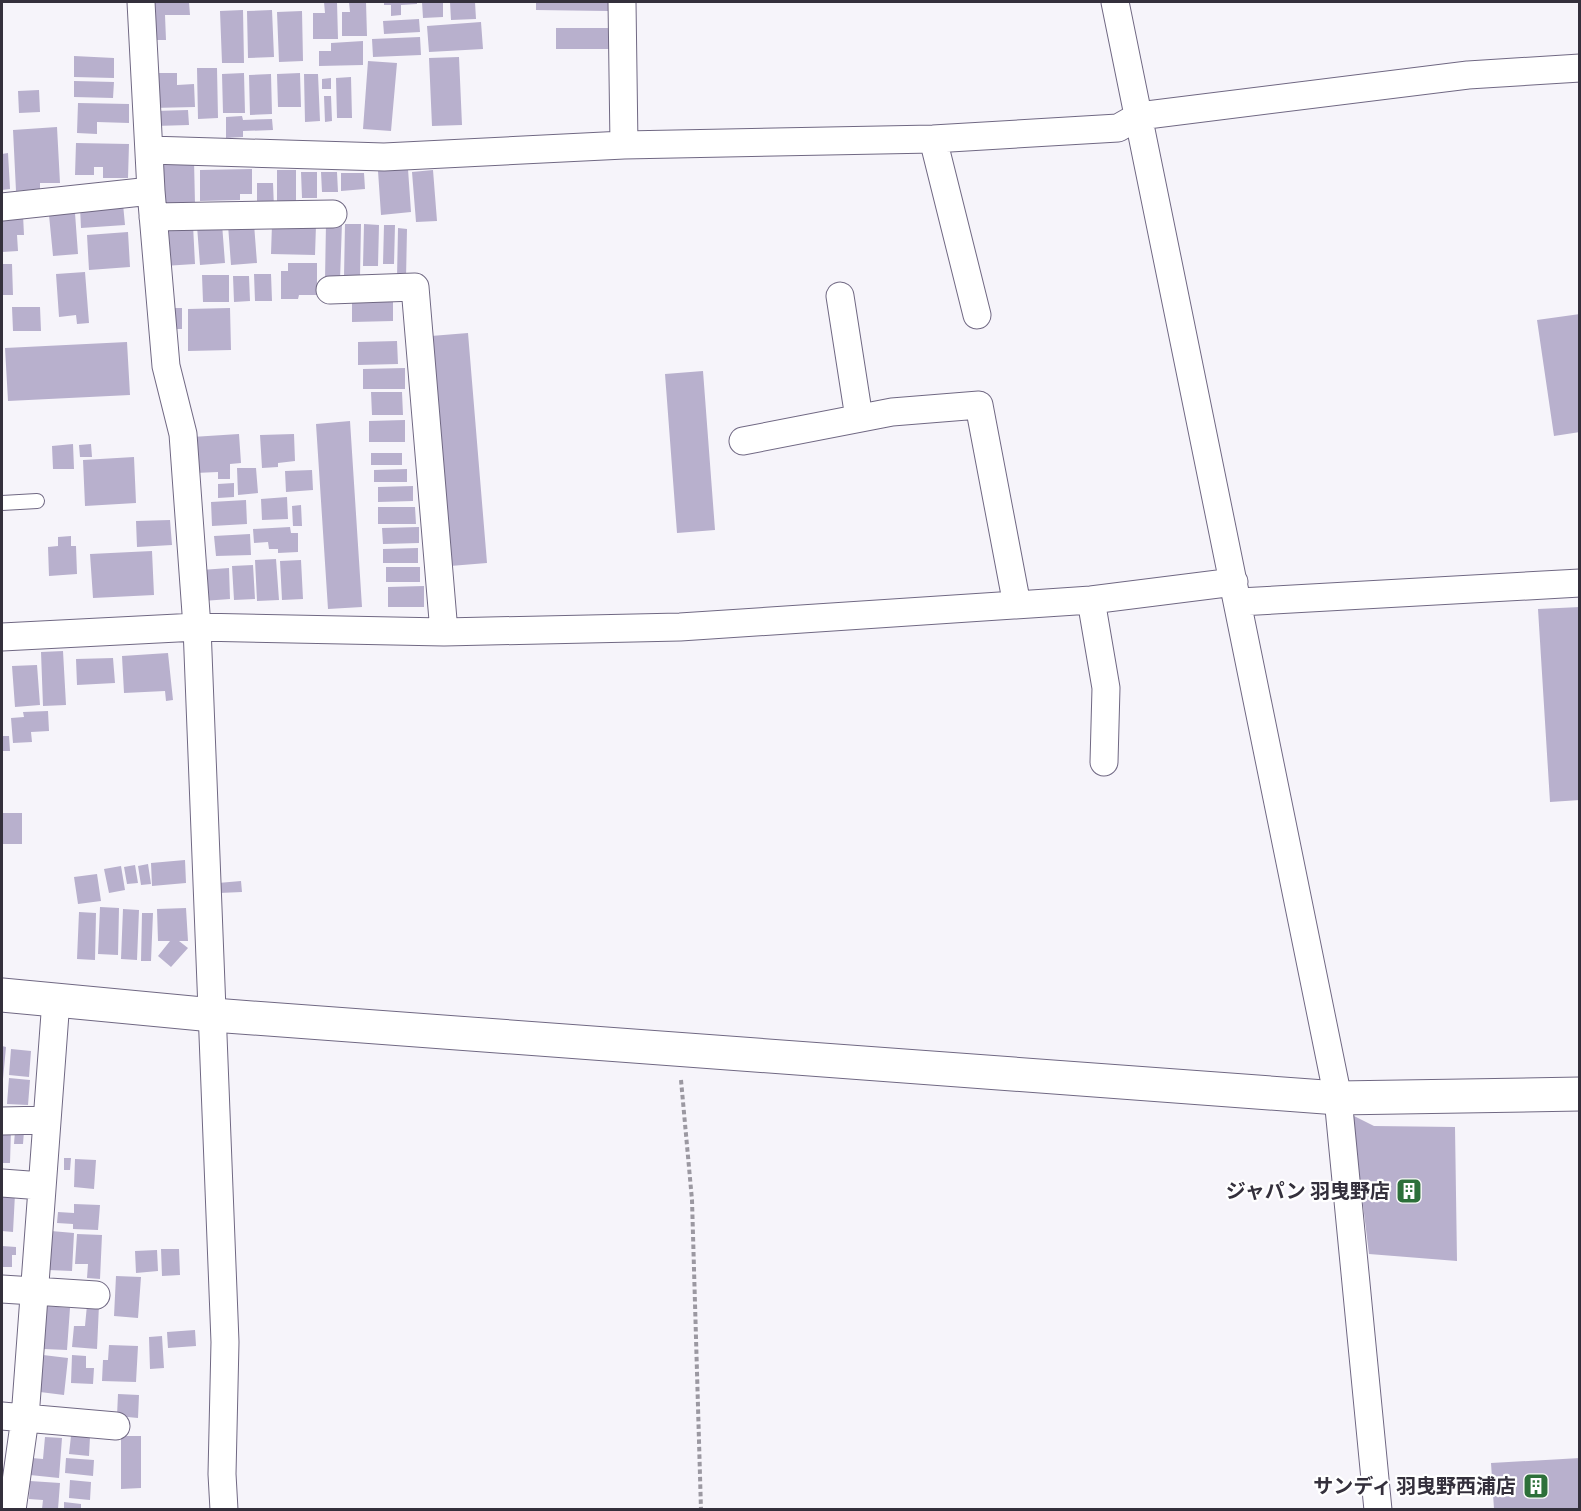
<svg xmlns="http://www.w3.org/2000/svg" width="1581" height="1511" viewBox="0 0 1581 1511" font-family="Poppins,'Noto Sans JP',sans-serif">
<rect width="100%" height="100%" fill="#f6f4fa"/>
<path fill="#b8b0cd" d="M147 2H189L190 15H165L166 40H148Z
M324 2H337L338 39H313V13H325Z
M349 2H366L367 36H342V12H350Z
M384 2H417V4L401 5V15L391 16V5H384Z
M422 2H443V17L423 18Z
M450 2H475L476 19 451 20Z
M536 2H609L608 11 536 10Z
M243 10 244 63H222L220 11Z
M272 10 274 57 248 58 247 11Z
M302 11 303 61 279 62 277 12Z
M419 19 420 32 384 34 383 21Z
M481 22 483 49 429 52 427 26Z
M556 28H609V49H556Z
M420 37 421 55 373 57 372 39Z
M363 41V65L319 66V51H331V43Z
M74 56 114 58V78L74 77Z
M459 57 462 125 432 126 429 58Z
M368 61 397 63 391 131 363 129Z
M197 68H217L218 118 198 119Z
M151 73H177V85L194 84 195 107 152 108Z
M244 73 245 113H223L222 74Z
M300 73 301 107H278L277 74Z
M271 74 272 114 250 115 249 75Z
M304 74H318L320 121 305 122Z
M351 77 352 118H337L336 78Z
M331 78V89H322V79Z
M74 81 114 82 113 98 74 97Z
M39 90 40 112 19 113 18 91Z
M324 96H331L332 121 325 122Z
M78 103 129 104V123L97 122V134L77 133Z
M188 110 189 125 155 126V111Z
M242 116 243 120 272 119 273 130 243 131V137L226 138V117Z
M57 127 60 183H40V189L16 191 13 130Z
M76 143 129 144 128 178H103V167H94V175H75Z
M8 153 10 189 2 190V154Z
M159 160H194L195 204H160Z
M252 169V194H240V200L200 201V170Z
M408 169 411 212 381 215 378 171Z
M277 170H296V201H277Z
M433 170 437 221 416 222 412 172Z
M301 172H317V198H302Z
M321 172H337L338 192H322Z
M341 173H364L365 189 341 191Z
M257 183H273L274 208H257Z
M123 204 125 225 81 228 80 207Z
M75 213 78 254 53 256 49 215Z
M23 215 24 235H17L18 251 2 252V216Z
M326 223H342L340 280H325Z
M222 224 225 263 200 265 197 226Z
M254 224 257 263 231 265 228 225Z
M272 224 316 225 315 255 271 254Z
M345 224H361L360 277H344Z
M364 224 379 225 378 266H363Z
M193 225 195 264 164 266 167 227Z
M384 225H395L394 264H383Z
M398 228 407 229 406 279 397 278Z
M128 232 130 267 89 270 87 235Z
M288 263H317V295H299L298 299H281V271H288Z
M2 264H12L13 295H2Z
M85 272 89 323 77 324 76 315 59 317 56 274Z
M254 274H271L272 301H255Z
M202 275H229V302H203Z
M233 276H249L250 301 234 302Z
M393 299V321L352 322V300Z
M12 307H40L41 331H13Z
M166 308H182V329H166Z
M230 308 231 350 188 351V309Z
M1580 314V432L1554 436 1537 320Z
M468 333 487 563 450 566 431 336Z
M397 341 398 364 358 365V342Z
M127 342 130 395 8 401 5 348Z
M405 368V389H363V369Z
M703 371 715 530 677 533 665 374Z
M371 392H402L403 415H372Z
M405 420V442H369V421Z
M350 421 362 607 328 609 316 424Z
M239 434 241 463 230 464V479H218V472L195 473 192 437Z
M294 434 295 461 278 463V467L262 468 260 435Z
M73 444 74 469H53L52 446Z
M91 444 92 457H80L79 445Z
M371 453H402V465H371Z
M134 457 136 503 85 506 83 460Z
M237 468H256L258 493 238 495Z
M407 469V482H374V470Z
M312 470 313 490 286 492 285 471Z
M234 483V497L218 498V484Z
M413 486V501L378 502V487Z
M287 497 288 519 262 520 261 499Z
M246 500 247 524 212 526 211 502Z
M301 505 302 526H293L292 506Z
M378 507H415L416 524H378Z
M170 520 172 545 137 547 136 521Z
M290 527 291 533H298V552L278 553V549H269L268 542 254 543 253 529Z
M419 527V543L383 544 382 528Z
M250 534 251 555 216 556 214 536Z
M71 536V546H76L77 574 49 576 48 547 58 546V537Z
M418 548V563H383V549Z
M152 551 154 595 93 598 90 554Z
M276 559 279 600 257 601 255 560Z
M301 560 303 599 282 600 280 561Z
M253 565 255 599 234 600 232 566Z
M386 567H420V582H386Z
M229 568 230 599 203 601 201 570Z
M424 586V607H388V587Z
M1580 607V800L1550 802 1538 609Z
M63 651 66 705 43 706 41 652Z
M168 653 173 700 166 701 165 691 124 693 122 656Z
M113 658 115 683 77 685 76 659Z
M37 665 40 705 15 707 12 666Z
M48 711 49 731 31 732 32 742 13 743 11 718 24 717 23 712Z
M2 736H9L10 751H2Z
M2 813H22V844H2Z
M185 860 186 883 152 886 151 863Z
M148 864 151 884 141 885 138 866Z
M135 865 138 883 127 884 124 867Z
M121 866 125 890 109 893 104 869Z
M97 874 101 901 78 904 74 877Z
M241 881 242 892 219 893 218 883Z
M100 907 119 908 118 955 98 954Z
M186 908 188 941H179L188 948 171 967 158 956 170 941H158L157 909Z
M123 909 139 910 137 960 121 959Z
M79 912 96 913 95 960 77 959Z
M142 913H153L151 961H141Z
M2 1046 6 1047 3 1079H2Z
M11 1049 31 1051 29 1077 9 1075Z
M9 1078 30 1080 28 1105 7 1104Z
M1352 1115 1374 1126 1455 1127 1457 1261 1369 1254Z
M2 1128 11 1129 10 1163H2Z
M15 1131H24L23 1144H14Z
M64 1158H71L70 1170H64Z
M75 1159 96 1160 94 1189 74 1187Z
M2 1193 15 1194 13 1232 2 1231Z
M74 1204 100 1205 98 1230 73 1229V1224L57 1223 58 1212 74 1213Z
M51 1231 74 1233 72 1271 48 1270Z
M77 1234 102 1235 100 1279 87 1278 88 1264H75Z
M2 1246 16 1247V1255H12V1267H2Z
M161 1249H179L180 1275 162 1276Z
M157 1250 158 1271 136 1273 135 1251Z
M116 1276 141 1277 138 1318 114 1316Z
M87 1305H99L97 1349 72 1347 74 1326H85Z
M47 1306 70 1308 67 1350 44 1349Z
M195 1330 196 1346 168 1348 167 1332Z
M162 1336 164 1368 150 1369 149 1337Z
M109 1345 138 1346 136 1382 102 1381 103 1360H108Z
M43 1355 68 1358 64 1395 40 1392Z
M72 1355 86 1356V1368H94L93 1384 71 1383Z
M118 1394 139 1395 138 1418 117 1416Z
M71 1436 90 1437 89 1456 69 1454Z
M121 1436H141V1488L121 1489Z
M45 1437 62 1438 59 1478 30 1475 32 1458 43 1459Z
M66 1458 94 1460 93 1476 65 1473Z
M1580 1458V1509H1494L1491 1463Z
M70 1480 91 1482 90 1500 69 1498Z
M30 1481 60 1483 58 1509H42L43 1500 29 1499Z
M64 1502 81 1504V1509H64Z"/>
<g fill="none" stroke-linecap="round" stroke-linejoin="round">
<g stroke="#706883" stroke-width="16">
<path id="lane" d="M2 503 37 501"/>
</g>
<g stroke="#706883" stroke-width="29">
<path id="street" d="M141 2 151 191 166 366 183 434 197 627 225 1342 222 1474 224 1510
M622 2 624 145
M1115 2 1338 1098 1378 1510
M933 139 977 315
M149 150 384 157 624 145 933 139 1118 128 1139 116 1468 75 1580 68
M2 207 151 191
M153 217 333 214
M330 290 415 287 444 632
M840 296 859 418
M743 441 892 412 979 405 1017 605
M1091 600 1106 688 1104 762
M1239 602 1580 583
M2 637 197 627 444 632 680 627 1091 600 1234 582
M2 1121 47 1120
M2 1183 42 1186
M2 1289 96 1295
M2 1416 116 1426
M12 1510 25 1418 56 1000"/>
</g>
<g stroke="#706883" stroke-width="35">
<path id="secondary" d="M2 995 213 1015 1338 1098 1580 1094"/>
</g>
<path stroke="#9b98a1" stroke-width="4" stroke-dasharray="4.5 3" stroke-linecap="butt" d="M681 1080 692 1200 701 1510"/>
<use href="#lane" stroke="#fff" stroke-width="14"/>
<use href="#street" stroke="#fff" stroke-width="27"/>
<use href="#secondary" stroke="#fff" stroke-width="33"/>
</g>
<defs>
<g id="building-square" transform="scale(1.35)"><rect x="-9" y="-9" width="18" height="18" rx="4" fill="#2d703a" stroke="#fff"/><path d="M-4-6H4V6H1V3H-1V6H-4ZM-2.5-4.3h1.7v1.8h-1.7ZM.8-4.3h1.7v1.8H.8ZM-2.5-1h1.7V.8h-1.7ZM.8-1h1.7V.8H.8Z" fill="#fff"/></g>
</defs>
<g fill-rule="evenodd">
<use href="#building-square" x="1409" y="1191"/>
<use href="#building-square" x="1536" y="1486"/>
</g>
<g text-anchor="middle" dominant-baseline="central" stroke-width="4.5" stroke-linejoin="round" paint-order="stroke">
<g font-size="20" font-weight="bold" fill="#34303c" stroke="#fff" text-anchor="end">
<text x="1390" y="1191">ジャパン 羽曳野店</text>
<text x="1516" y="1486">サンディ 羽曳野西浦店</text>
</g>
</g>
<rect width="1581" height="1511" fill="none" stroke="#34303c" stroke-width="6"/>
</svg>
